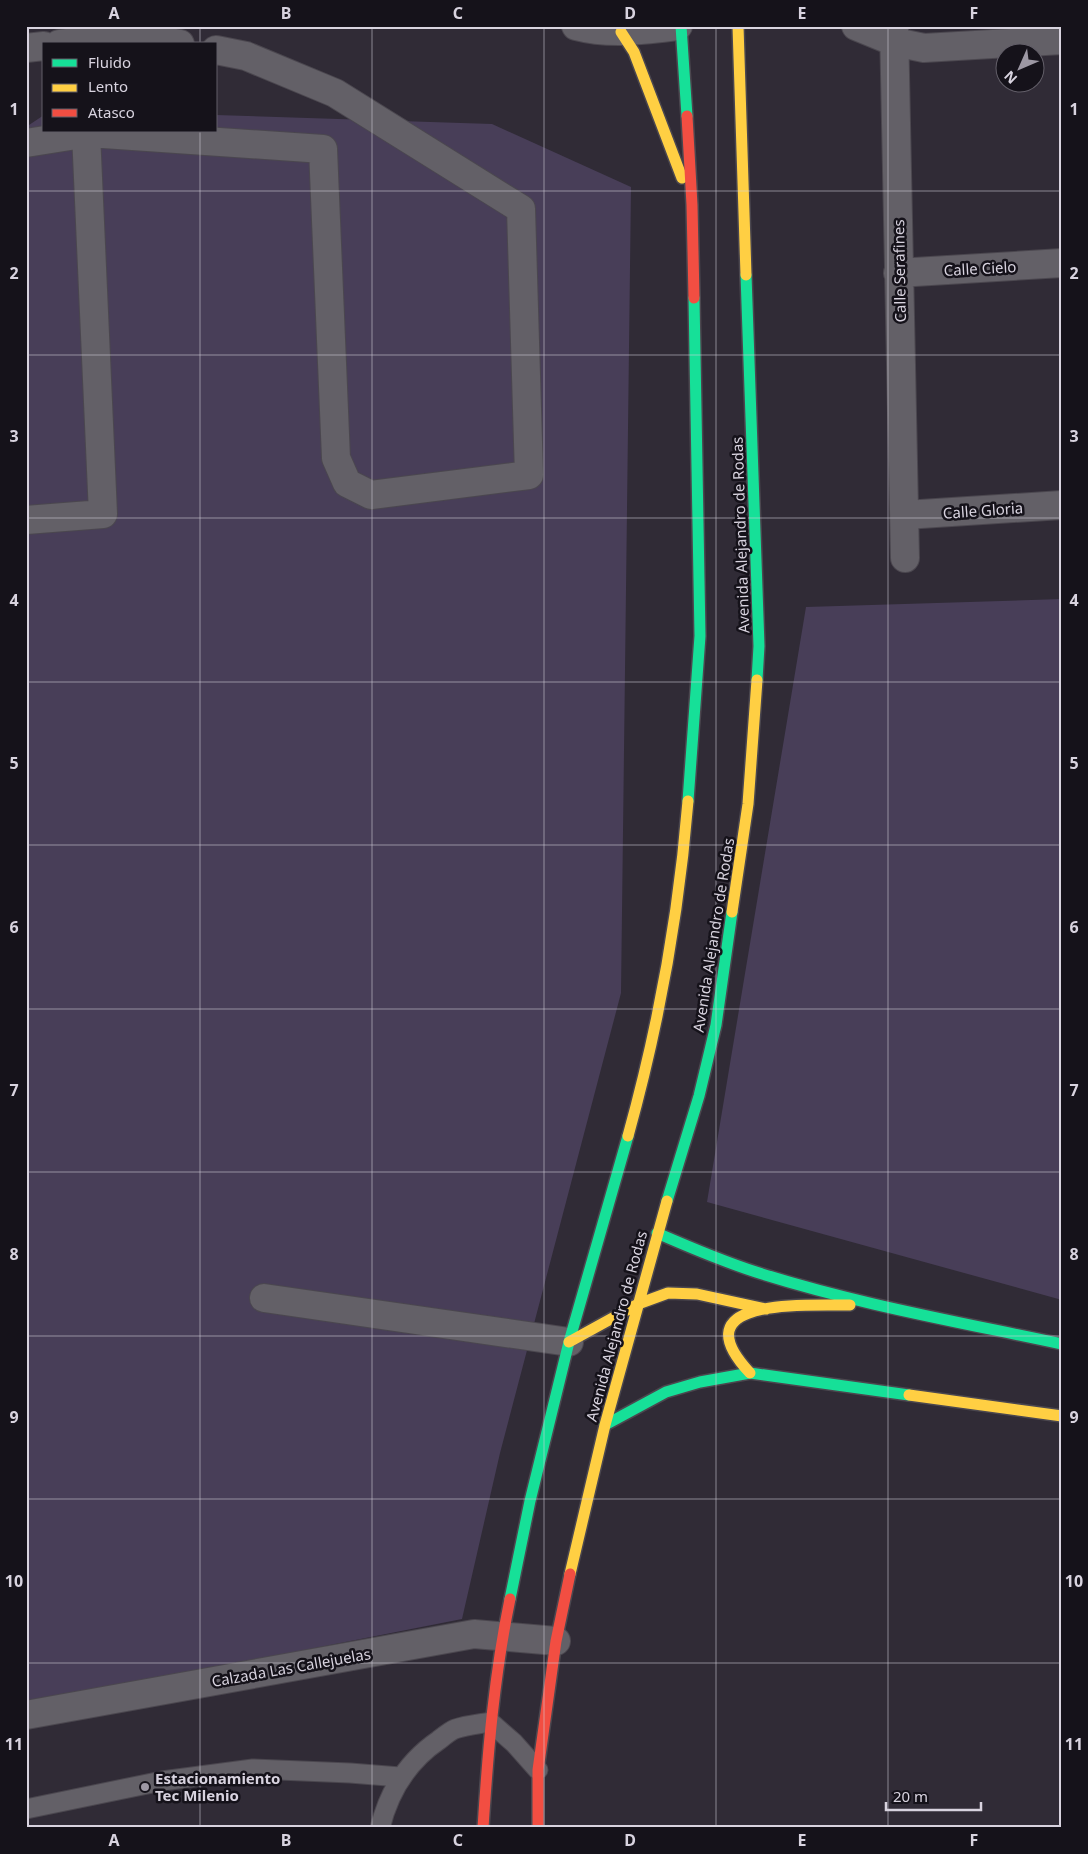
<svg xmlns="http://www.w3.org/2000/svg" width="1088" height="1854" viewBox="0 0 1088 1854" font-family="'Noto Sans',sans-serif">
<rect width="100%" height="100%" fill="#302b36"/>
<path fill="#483e58" d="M44 115V131H216V115L492 124 631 187 621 993 500 1453 462 1619 26 1705V127Z
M1062 599V1300L707 1202 806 607Z"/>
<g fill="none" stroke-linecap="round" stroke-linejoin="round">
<g stroke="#4b474f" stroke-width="21">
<path id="lane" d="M26 1809 162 1781 253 1769 350 1773 400 1777
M380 1828C389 1791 408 1761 439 1740 444 1736 450 1731 455 1729 466 1725 479 1724 490 1722L514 1743 538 1770"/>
</g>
<g stroke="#4b474f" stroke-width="30">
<path id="street" d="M576 26C610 35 644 30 678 26
M856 26 895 42 924 48 1062 40
M894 26 905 558
M59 44 128 34 180 44
M26 48 44 46
M26 143 89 133 323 149 336 458 347 483 371 495 529 475 521 209 335 93 246 56 216 50
M898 273 1062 263
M905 515 1062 505
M26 520 103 514 86 133
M264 1298 569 1342
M26 1715 474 1634 556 1641"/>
</g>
<g stroke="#4b474f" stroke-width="14">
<path id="fast" d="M681 26 687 116
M746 275 759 646 757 680
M688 801 700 636 694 298
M667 1201 699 1096 716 1025 732 912
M657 1233C689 1247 722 1261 756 1272 856 1304 959 1322 1062 1344
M605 1425 666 1392 700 1382 750 1373 909 1395
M510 1599 530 1501 569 1342 628 1136"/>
</g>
<g stroke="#4b474f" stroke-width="14">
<path id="slow" d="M738 26 746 275
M621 32 634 52 682 178
M732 912 748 804 757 680
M628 1136C658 1028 679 913 688 801
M569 1342 638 1304 668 1293 697 1294 766 1309
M750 1373C678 1296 807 1306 850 1305
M909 1395 1062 1416
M570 1574 605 1425 667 1201"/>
</g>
<g stroke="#4b474f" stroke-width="14">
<path id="jam" d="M687 116 692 205 694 298
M483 1828C488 1750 494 1676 510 1599
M538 1828V1770L556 1641 570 1574"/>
</g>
<use href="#lane" stroke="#636067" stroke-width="19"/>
<use href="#street" stroke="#636067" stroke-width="28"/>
<use href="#fast" stroke="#16e098" stroke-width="11"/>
<use href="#slow" stroke="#ffcf43" stroke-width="11"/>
<use href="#jam" stroke="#f24e42" stroke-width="11"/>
</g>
<path fill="none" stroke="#d8d3df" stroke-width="1" stroke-opacity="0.55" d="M200 26V44M372 26V1828M544 26V1828M716 26V1828M888 26V1828M200 131V1828M26 191H1062M26 355H1062M26 518H1062M26 682H1062M26 845H1062M26 1009H1062M26 1172H1062M26 1336H1062M26 1499H1062M26 1663H1062"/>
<circle fill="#9d98a4" stroke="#15121a" stroke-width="2" cx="145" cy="1787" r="5"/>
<g text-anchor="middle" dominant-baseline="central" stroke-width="5" stroke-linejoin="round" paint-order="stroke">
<g font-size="15" fill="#d8d3df" stroke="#15121a">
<text transform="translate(980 268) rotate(-3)">Calle Cielo</text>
<text transform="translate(899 271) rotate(-91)">Calle Serafines</text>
<text transform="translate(983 510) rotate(-4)">Calle Gloria</text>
<text transform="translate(740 535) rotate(-92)">Avenida Alejandro de Rodas</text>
<text transform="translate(713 935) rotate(-81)">Avenida Alejandro de Rodas</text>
<text transform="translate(616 1326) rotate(-75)">Avenida Alejandro de Rodas</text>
<text transform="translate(291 1667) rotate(-10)">Calzada Las Callejuelas</text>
</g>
<g font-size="15" font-weight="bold" fill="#d8d3df" stroke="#15121a" text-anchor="start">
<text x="155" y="1778">Estacionamiento<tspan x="155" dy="17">Tec Milenio</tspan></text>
</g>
</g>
<rect width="1088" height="1854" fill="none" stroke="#15121a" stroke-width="55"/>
<rect x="42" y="42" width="175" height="90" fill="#15121a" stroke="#635f69"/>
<rect x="52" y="59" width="25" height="8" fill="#16e098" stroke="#635f69"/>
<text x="88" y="68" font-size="15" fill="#d8d3df">Fluido</text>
<rect x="52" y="84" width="25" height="8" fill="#ffcf43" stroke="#635f69"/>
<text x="88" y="92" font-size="15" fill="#d8d3df">Lento</text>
<rect x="52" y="109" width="25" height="8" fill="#f24e42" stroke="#635f69"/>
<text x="88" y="118" font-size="15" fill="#d8d3df">Atasco</text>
<g transform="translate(1020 68) rotate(225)"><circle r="24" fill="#15121a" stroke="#635f69"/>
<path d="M0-4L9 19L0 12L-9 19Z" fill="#9d98a4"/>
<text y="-8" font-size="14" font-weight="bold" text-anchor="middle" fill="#d8d3df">N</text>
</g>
<path d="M886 1802v8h95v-8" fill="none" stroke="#d8d3df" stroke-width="2.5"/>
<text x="893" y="1802" font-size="15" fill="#d8d3df" stroke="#15121a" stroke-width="4" paint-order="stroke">20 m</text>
<rect x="28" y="28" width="1032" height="1798" fill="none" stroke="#d8d3df" stroke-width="2"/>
<g font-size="16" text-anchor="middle" font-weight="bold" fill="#d8d3df">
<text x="114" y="19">A</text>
<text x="286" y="19">B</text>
<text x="458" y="19">C</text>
<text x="630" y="19">D</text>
<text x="802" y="19">E</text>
<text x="974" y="19">F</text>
<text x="14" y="115">1</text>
<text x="1074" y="115">1</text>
<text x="14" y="279">2</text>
<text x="1074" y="279">2</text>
<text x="14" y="442">3</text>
<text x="1074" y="442">3</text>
<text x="14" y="606">4</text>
<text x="1074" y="606">4</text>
<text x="14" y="769">5</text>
<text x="1074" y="769">5</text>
<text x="14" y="933">6</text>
<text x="1074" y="933">6</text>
<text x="14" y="1096">7</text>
<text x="1074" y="1096">7</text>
<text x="14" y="1260">8</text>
<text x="1074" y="1260">8</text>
<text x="14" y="1423">9</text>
<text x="1074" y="1423">9</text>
<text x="14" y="1587">10</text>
<text x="1074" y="1587">10</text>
<text x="14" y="1750">11</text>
<text x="1074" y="1750">11</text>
<text x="114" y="1846">A</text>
<text x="286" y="1846">B</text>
<text x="458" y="1846">C</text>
<text x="630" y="1846">D</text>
<text x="802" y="1846">E</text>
<text x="974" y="1846">F</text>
</g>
</svg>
